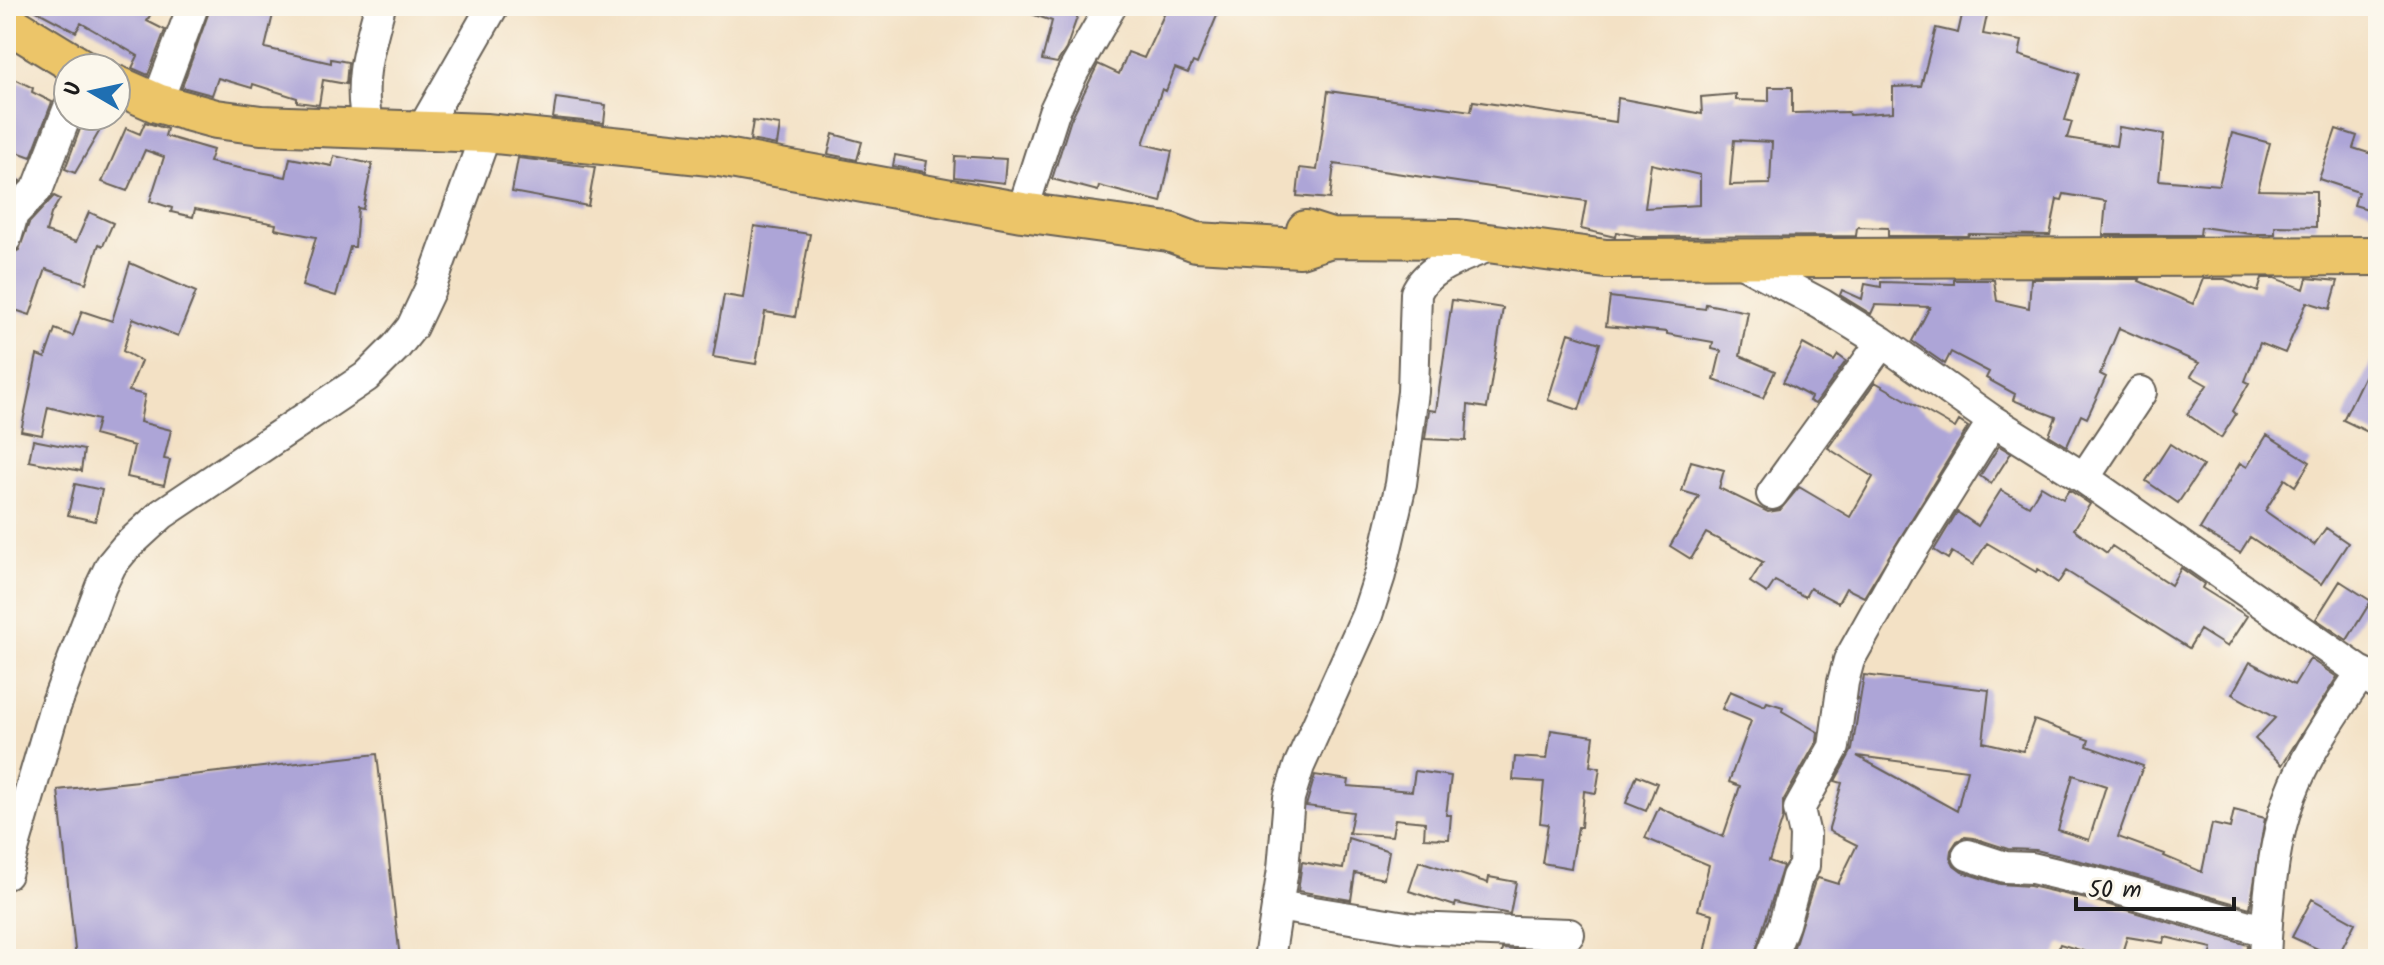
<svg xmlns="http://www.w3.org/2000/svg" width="2384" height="965" viewBox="0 0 2384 965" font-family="Kalam,sans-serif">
<rect width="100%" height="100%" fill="#fbf7ec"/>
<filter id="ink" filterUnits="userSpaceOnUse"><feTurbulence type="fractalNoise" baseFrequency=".0125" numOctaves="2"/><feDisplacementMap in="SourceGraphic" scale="16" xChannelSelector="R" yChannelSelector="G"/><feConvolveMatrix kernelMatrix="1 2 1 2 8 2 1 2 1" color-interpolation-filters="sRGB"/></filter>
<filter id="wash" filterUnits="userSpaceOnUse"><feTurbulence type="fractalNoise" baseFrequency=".006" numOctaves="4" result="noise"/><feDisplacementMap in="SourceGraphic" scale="32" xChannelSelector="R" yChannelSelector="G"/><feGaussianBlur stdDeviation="1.8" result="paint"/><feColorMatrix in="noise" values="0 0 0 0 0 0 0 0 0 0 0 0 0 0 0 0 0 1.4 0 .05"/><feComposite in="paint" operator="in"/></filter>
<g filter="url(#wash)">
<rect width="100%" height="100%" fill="#f3e1c5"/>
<g id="blocks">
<path fill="#ada5d7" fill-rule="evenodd" d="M27 6H155L147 21 165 30 148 75 132 68 138 56 109 39 81 23 76 32Z
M211 6H275L265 48 331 63V59L348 62 346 84 323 80 319 105 297 102V98L253 84 252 88 218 78 212 95 182 87Z
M1017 6H1081L1066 49 1057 63 1042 60 1052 21 1017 9Z
M1168 6H1221L1197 64 1193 62 1188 73 1175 68 1166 91 1162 89 1143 144 1172 151 1161 202 1099 186 1098 191 1052 179 1071 119 1098 64 1119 74 1128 52 1144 58Z
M1964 6H1989L1983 34 2022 41 2019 55 2079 74 2065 120 2072 122 2067 138 2116 146 2119 127 2164 134 2159 180 2219 185 2232 133 2270 143 2258 190 2316 191V227L2275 226V234H2251L2201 227 2200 235H2103L2106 201 2064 194 2062 200 2057 199 2050 235 1969 234 1968 236H1888V228L1857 227 1856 236 1642 237 1616 232 1615 237 1581 229 1586 201 1334 164 1330 199 1297 196 1300 168 1317 170 1328 91 1471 111 1473 101 1616 122 1618 98 1702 114 1701 97 1736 94V100L1769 101V87H1792V113L1848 112 1849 115 1893 112V87L1921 86 1936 28 1958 33ZM1734 140 1772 142 1770 184 1730 185ZM1651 164 1700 175V205L1645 208Z
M6 79 13 83 15 79 33 88 32 92 52 102 31 157 6 148Z
M556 98 606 105 604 123 553 118Z
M85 116 106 120 75 173 65 169Z
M753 121 780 125 777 145 750 140Z
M145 122 167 129 165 136 213 150 209 162 286 177 290 158 332 166 334 156 372 164 363 209 358 208 355 247H350L336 296 302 286 316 237 275 229 276 224 195 209 193 217 171 212 172 208 150 201 164 157 145 150 127 191 102 182 126 128 140 134Z
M2336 129 2357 136 2353 148 2378 156V212L2354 205 2358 192 2319 179Z
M833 134 862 142 857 160 828 154Z
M895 155 927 161 925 172 893 166Z
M955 156 1006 159 1004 183 954 177Z
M518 158 595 167 588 206 512 192Z
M6 174 20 181 6 195Z
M54 196 60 199 51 214 46 232 76 242 89 212 113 223 103 246 99 244 86 283 46 269 30 315 6 307V256L19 250 29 223Z
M754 226 810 234 795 317 765 312 756 364 713 357 724 295 743 298Z
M130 263 196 292 178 336 133 318 123 351 141 361 129 391 145 395 140 422 171 430 164 459 170 460 164 485 127 477 134 446 94 435 98 420 48 407 42 435 21 431 37 355 45 358 55 329 73 336 82 311 112 321Z
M2262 278H2275L2304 289 2307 278 2338 281 2330 309 2307 302 2285 353 2260 343 2245 381 2249 383 2233 411 2236 414 2221 438 2187 414 2207 385 2191 376 2199 363 2119 328 2100 374 2106 377 2087 418 2081 415 2067 446 2049 435 2056 417 2013 400 2015 394 1986 378 1989 372 1951 352 1945 364 1912 341 1930 307 1875 305 1871 314 1840 295 1842 290 1862 299 1865 284 1881 287V282L1954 284V280H1994L1997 301 2029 308 2031 279H2140L2139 281 2193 304 2203 279H2225L2258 292Z
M1610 297 1705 309 1706 304 1748 312 1740 356 1775 371 1763 398 1714 380 1721 351 1712 349 1713 342 1667 334V332L1606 326Z
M1452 300 1503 308 1487 408 1468 405 1466 441 1425 439 1429 410 1436 411Z
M1569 333 1600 343 1579 410 1548 400Z
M1803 344 1834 361 1838 355 1846 361 1815 404 1809 401 1811 397 1783 382Z
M2378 348V437L2343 420Z
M1875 382 1955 428 1959 421 1968 427 1864 597 1846 588 1838 603 1810 588 1805 597 1775 581 1767 593 1750 582 1763 562 1706 533 1691 559 1670 546 1699 496 1682 491 1691 461 1724 470 1719 488 1768 512 1780 510 1799 487 1850 517 1873 477 1828 448Z
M2267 435 2310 462 2295 486 2285 479 2265 511 2314 545 2326 528 2348 543 2321 584 2250 537 2240 553 2200 529 2240 463 2247 467Z
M33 440 84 450 81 471 29 461Z
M2170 444 2203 466 2178 503 2146 481Z
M1999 446 2011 453 1991 484 1980 476Z
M75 484 102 490 95 521 68 515Z
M2041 486 2063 499 2069 490 2090 504 2074 529 2107 553 2112 546 2171 585 2181 568 2204 584 2202 588 2247 616 2227 647 2200 630 2189 648 2066 571 2058 583 2038 569 2036 572 1987 543 1973 565 1952 552 1948 559 1934 550 1957 512 1978 526 2001 490 2029 506Z
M2340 581 2371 601 2347 640 2316 619Z
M2310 659 2337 677 2282 765 2255 739 2275 718 2232 694 2250 662 2294 685Z
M1864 675 1989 690 1983 742 2023 751 2034 720 2089 740 2087 746 2143 766 2118 837 2165 854 2164 856 2202 872 2212 824 2230 828 2234 810 2265 818 2250 908 2109 868 2036 850 2008 849 1974 838 1965 837 1957 841 1951 850 1950 858 1954 866 1962 872 2000 884 2030 886 2099 902 2248 945 2247 959H2210L2212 948 2165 937 2164 943 2127 937 2120 959H2109L2060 944 2054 959H1827L1801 950 1800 959H1796L1793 950 1814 884 1818 878 1838 884 1857 845 1829 831V828L1842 783 1835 781 1852 750ZM1857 756 1967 770 1957 811ZM2073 775 2106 786 2089 840 2058 830Z
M1730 691 1765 706 1767 702 1783 707 1782 711 1818 732 1817 741 1783 801V818L1769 861 1783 866 1753 959H1704L1713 914 1698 910 1709 865 1645 838 1659 807 1723 837 1740 786 1729 782 1751 721 1722 709Z
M1551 730 1594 736 1590 766 1600 768 1596 793 1584 791 1581 827H1578L1571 868 1542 863 1548 824 1540 823 1544 782 1513 780 1515 757 1547 759Z
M377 754 400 959H76L58 790Z
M1415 771 1451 776 1446 815H1451L1449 839 1424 838 1425 822 1395 819 1392 836 1349 833 1353 812 1306 806 1315 775 1349 780 1348 786 1412 791Z
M1637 775 1657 783 1646 811 1626 803Z
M1348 838 1389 851 1384 879 1355 873 1351 900 1298 891 1302 862 1343 869Z
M1419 861 1488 883 1489 877 1516 882 1510 914 1456 903 1455 906 1409 891Z
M2312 899 2355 923 2337 958 2292 937Z
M1502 949 1535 951V959H1501Z"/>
</g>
</g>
<g filter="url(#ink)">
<use href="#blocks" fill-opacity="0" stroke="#676157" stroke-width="2"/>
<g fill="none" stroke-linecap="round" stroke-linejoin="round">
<g stroke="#676157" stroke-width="34">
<path id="minor" d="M157 103 193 6
M369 128C356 87 369 47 380 6
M422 130 493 6
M1022 212 1054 112 1073 72 1111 6
M6 238 13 214 38 188 68 110
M1736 259 1821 304 1882 342 1993 421 2084 478 2378 684
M2084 478 2141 392
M1772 494 1882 342
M1968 855 2005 867 2032 868 2104 885 2266 931
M6 874 54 710 101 586 111 565 125 548 162 514 366 377 396 347 412 327 430 289 486 133
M1277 906 1412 928 1569 934
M1269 959 1283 869 1289 798 1299 766 1367 615 1380 575 1401 484 1413 392 1416 293C1428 264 1469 256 1495 243
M1778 959 1771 957 1784 924 1797 877 1804 866 1805 835 1799 809 1834 747 1843 682 1849 660 1899 571 1993 421
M2265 959C2267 910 2273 840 2291 794 2308 750 2336 711 2362 672"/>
</g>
<g stroke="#676157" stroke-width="42">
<path id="major" d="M6 22 81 68
M116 85 157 103 216 119 261 125 486 133 720 157 1022 212 1169 232 1196 242 1300 248 1331 238
M1306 230 1331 238 1458 239 1606 259 2378 256"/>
</g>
<use href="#minor" stroke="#fff" stroke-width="30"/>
<use href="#major" stroke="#ecc569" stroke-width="38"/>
</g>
</g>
<rect width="2384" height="965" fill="none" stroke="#fbf7ec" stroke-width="32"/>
<g transform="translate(92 92) rotate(279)"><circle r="38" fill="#fbf7ec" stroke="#a29f99" stroke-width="2"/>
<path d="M0-6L14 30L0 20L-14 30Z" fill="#1f6fb2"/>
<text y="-12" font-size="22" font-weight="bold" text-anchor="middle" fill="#1c1c1c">U</text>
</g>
<path d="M2076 897v12h158v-12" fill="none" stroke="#1c1c1c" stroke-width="4"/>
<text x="2088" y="897" font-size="24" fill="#1c1c1c" stroke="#fbf7ec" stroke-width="6" paint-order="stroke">50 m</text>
</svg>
